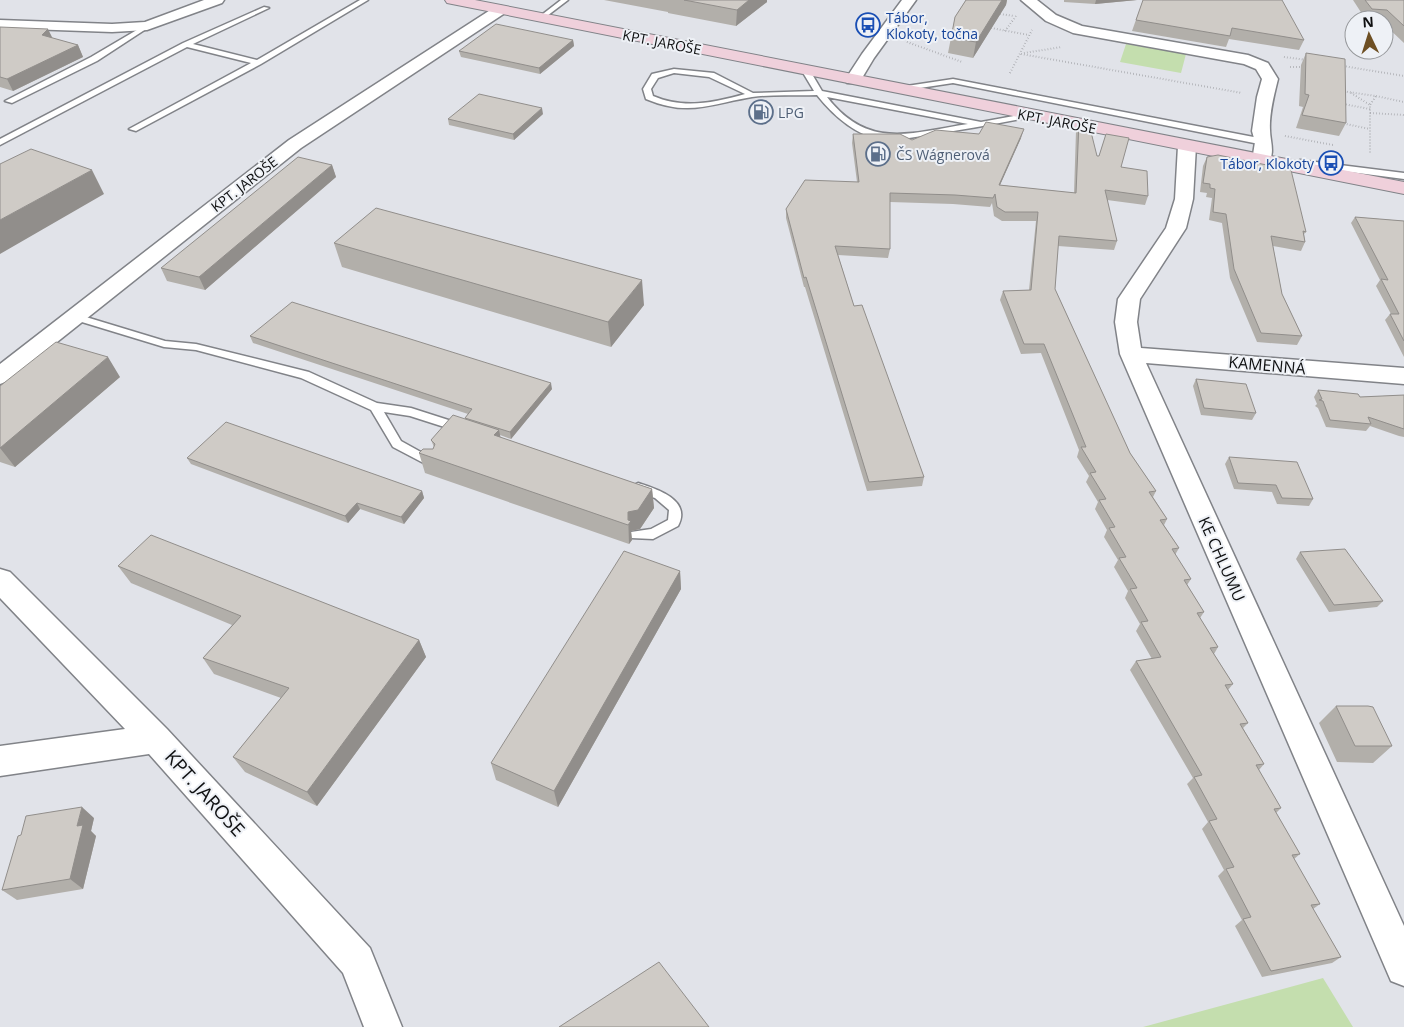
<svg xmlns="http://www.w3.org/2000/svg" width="1404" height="1027" viewBox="0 0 1404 1027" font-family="'Open Sans',sans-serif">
<rect width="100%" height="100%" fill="#e1e3e9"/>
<path fill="#c4deae" d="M1126 44 1186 54 1181 73 1120 62Z
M1323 978 1353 1027H1143Z"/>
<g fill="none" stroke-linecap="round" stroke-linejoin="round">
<g stroke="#818388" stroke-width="3">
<path id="lane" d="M360 0H368L261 64 136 131 129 129 251 63 187 47 0 145V139L183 43 264 7 269 8 193 44 257 60Z
M561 0H568L543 19H539V17Z
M147 24 149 25V27L97 61 12 103 5 101 91 57Z
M674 69 714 73 753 93 814 91 802 71 806 69H809L822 91 981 122 1030 113 1034 115 1030 117C996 124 962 130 928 135 912 137 895 142 878 139 853 133 833 115 817 95 796 96 773 94 752 97 710 104 689 117 646 99L643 89 652 74ZM674 73 709 77 745 94C713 103 683 109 653 96L651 89 658 78ZM827 97 968 124C910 133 868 150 827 97Z
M953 79 1264 139 1268 142 1264 145 953 83 900 91 896 89 900 87Z
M1300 160 1404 173V179L1297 165 1296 163Z
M76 314 165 341 196 344 309 372 377 403 411 408 464 425 466 428 460 432 410 416 384 412 401 441 437 461 439 464 433 468 393 447 371 410 301 378 196 350 164 347 72 319 71 317Z
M638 483C657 489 692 500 678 526L653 539 631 538 630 535 631 532 651 529 668 520 669 510 655 498 634 491 632 488 634 485Z"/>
</g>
<g stroke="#818388" stroke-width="3">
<path id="street" d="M204 0H224L222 3 147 30 112 32 0 28V20L112 24 145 22Z
M902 0H916L874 58 859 83H847L845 80 862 54Z
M1021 0H1037L1056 15 1082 26 1248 55 1268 63 1278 79C1274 95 1269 114 1270 130 1270 142 1276 153 1267 165L1261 166 1255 165 1252 161 1255 142 1252 131 1257 97 1262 79 1256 69 1244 64 1073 33 1046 21Z
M500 6 505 7 507 10 505 13 301 148 8 381 0 384V364L289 140 495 7Z
M1187 141 1193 142 1196 146 1193 199 1186 228 1140 299 1137 322 1141 348 1404 368V384L1146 363 1404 926V986L1391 981 1120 354 1115 322 1118 299 1166 228 1175 199 1178 146 1181 142Z
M0 569 10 572 167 729 370 948 402 1027H364L343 973 149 754 0 776V746L125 729 0 598Z"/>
</g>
<g stroke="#818388" stroke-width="2">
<path id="secondary" d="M445 0H475L1404 182V194L452 4 447 3Z"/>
</g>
<path stroke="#8f9094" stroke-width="2" stroke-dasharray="0.5 2.5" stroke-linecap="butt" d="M1000 14 1014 16
M991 28 1029 35
M1005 31 1016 16
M907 42 962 62
M1024 53 1062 47
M1021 54 1242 93
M1284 57 1307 60
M1343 66 1404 76
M1290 67H1304
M1010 73 1032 30
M1341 91 1376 96 1370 105V153
M1351 93 1370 105
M1376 96 1404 102
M1343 104 1370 109
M1370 113 1404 115
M1341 123 1370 129
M1285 136 1333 145"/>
<use href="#lane" fill="#fff" fill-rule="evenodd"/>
<use href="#street" fill="#fff" fill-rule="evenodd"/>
<use href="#secondary" fill="#efd0db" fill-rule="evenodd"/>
</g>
<path fill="#b2afaa" d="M604 0H767V2L736 26 668 13V12Z
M966 0H1007L1006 5 973 58 948 53 955 17Z
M1064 0H1137L1095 4 1064 2Z
M1143 0 1304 40 1299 50 1229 39 1226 47 1132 31Z
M1353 0H1404V43L1384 24V20H1366Z
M0 27 52 38 78 45 83 57 13 91 0 87Z
M573 40 574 46 540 74 461 57 459 51Z
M1306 53 1346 123 1339 136 1296 128 1303 107 1299 106 1301 65Z
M543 114 514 140 449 125 448 119Z
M1079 122 1097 156H1099L1106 134 1121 167 1148 196 1145 205 1107 200 1117 241 1114 250 1058 246 1055 289 1130 453 1156 491 1153 497 1167 519 1164 525 1179 548 1175 555 1191 579 1187 585 1204 612 1200 618 1218 647 1214 654 1233 684 1228 690 1248 723 1243 728 1264 764 1259 770 1281 808 1276 813 1300 854 1294 859 1320 904 1313 909 1341 957 1332 963 1262 977 1235 926 1242 920 1218 876 1224 870 1202 829 1208 822 1187 784 1193 778 1130 670 1136 661 1152 659 1136 631 1140 624 1125 598 1128 591 1114 567 1118 560 1104 537 1107 530 1095 509 1098 502 1086 482 1089 476 1077 457 1079 450 1041 353 1021 354 1000 300 1003 291 1029 290 1036 221H1002L994 216 992 203 990 207 953 204 890 202V249L888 258 838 255 854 306 924 477 922 486 867 491 805 287H804L786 218V209L857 182 852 143 853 134 912 140 1021 138 1000 185 1074 193 1076 131Z
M1207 157 1306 232 1304 234 1305 242 1301 251 1273 246 1282 294 1302 336 1297 345 1257 342 1230 278 1222 223 1209 220 1212 198 1206 197 1207 193 1200 192 1203 166Z
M332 165 336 177 205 290 167 281 161 268Z
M1355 217 1404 221V357L1385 320 1390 314H1391L1376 286 1380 280 1351 223Z
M334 243 644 305 611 347 342 267Z
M250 336 552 389 511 439 500 435V437L652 489 654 508 640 529 631 531 632 540 629 544 425 473 419 453 433 449 434 447 431 440 465 419V418L468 414 253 343Z
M120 377 15 467 0 462V386Z
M1196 379 1256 413 1252 420 1201 415 1193 386Z
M1318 390 1360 397 1404 395V437L1399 436 1370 426 1366 431 1326 427 1318 408 1315 406 1317 404 1314 397Z
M1229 457 1313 499 1309 506 1277 504 1272 492 1234 489 1225 464Z
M187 458 422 491 424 498 404 524 360 509 348 523 191 464Z
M1300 552 1383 601 1377 607 1329 612 1296 559Z
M118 566 419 640 426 657 317 806 245 772 233 757 281 698 214 674 203 658 232 625 131 583Z
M680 571 681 589 558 807 496 780 491 763Z
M1336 706 1392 746 1373 763 1337 762 1319 723Z
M94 818 91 831 96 836 83 889 17 900 2 890Z"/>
<path fill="#918e8b" d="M749 0H767V2L736 26 737 10Z
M1002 0H1007L1006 5 973 58 976 42Z
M1096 0H1137L1095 4Z
M48 29 54 41 42 35Z
M573 40 574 46 540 74 539 68Z
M78 45 83 57 13 91 7 79Z
M542 108 543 114 514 140 513 134Z
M1024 129 1021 138 996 194 999 185Z
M332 165 336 177 205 290 199 277Z
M92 170 104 194 0 254V220Z
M642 280 644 305 611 347 608 322Z
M108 357 120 377 15 467 0 448Z
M551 383 552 389 511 439 510 432Z
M499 430 503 449 494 435Z
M652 489 654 508 640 529 631 531 632 540 629 544 628 512Z
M422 491 424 498 404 524 401 517Z
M357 503 360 509 348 523 345 516Z
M680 571 681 589 558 807 554 791Z
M419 640 426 657 317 806 307 792Z
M82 807 94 818 91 831 96 836 83 889 70 879 77 826Z"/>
<path fill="#cfcbc6" stroke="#918e8b" d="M684 0H749L737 10Z
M966 0H1002L976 42 951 38 955 17Z
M1143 0H1282L1304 40 1232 28 1230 36 1136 20Z
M1365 0H1404V26L1387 10 1372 9Z
M496 24 573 40 539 68 459 51Z
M0 27 48 29 42 35 78 45 7 79 0 77Z
M1306 53 1345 59 1346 123 1302 115 1309 95 1305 94Z
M479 94 542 108 513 134 448 119Z
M986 122 1024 129 999 185 1076 193 1079 122 1089 124 1097 156H1099L1106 134 1129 138 1121 167 1147 171 1148 196 1105 190 1117 241 1059 236 1055 289 1130 453 1156 491 1149 492 1167 519 1160 520 1179 548 1172 549 1191 579 1184 580 1204 612 1197 613 1218 647 1210 648 1233 684 1225 685 1248 723 1240 724 1264 764 1256 765 1281 808 1274 809 1300 854 1292 855 1320 904 1311 905 1341 957 1271 971 1243 919 1251 917 1226 869 1234 867 1209 821 1217 819 1194 777 1202 775 1136 661 1161 657 1141 622 1148 621 1130 589 1137 588 1119 558 1126 557 1109 528 1115 527 1099 500 1106 499 1090 473 1096 472 1081 447H1086L1044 344H1024L1003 291 1031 290 1038 212H1005L997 207 995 194 993 198 955 195 890 193V249L835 246 854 306 862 305 924 477 869 482 806 277 804 278 786 209 805 180 859 182 853 134H900L912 140 936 130 979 134Z
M31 149 92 170 0 220V164Z
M1218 155 1291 170 1306 232 1303 231 1305 242 1271 236 1282 294 1302 336 1261 333 1234 269 1226 214 1213 212 1215 189 1210 188V184L1203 183 1207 157Z
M298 157 332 165 199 277 161 268Z
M376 208 642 280 608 322 334 243Z
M1355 217 1404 221V341L1390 314H1399L1381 279 1388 280Z
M292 302 551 383 510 432 465 418 472 409 250 336Z
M56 342 108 357 0 448V386Z
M1196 379 1246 384 1256 413 1204 408Z
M1318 390 1358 394 1360 397 1404 395V429L1368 417 1371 424 1330 420 1323 401 1319 400 1322 399Z
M453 415 499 430 494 435 652 489 638 510 628 512V520L631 521 628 525 419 453 423 449H433L435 444 431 440Z
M226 422 422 491 401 517 357 503 345 516 187 458Z
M1229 457 1297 462 1313 499 1282 498 1276 485 1238 483Z
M151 535 419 640 307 792 233 757 289 688 203 658 241 616 118 566Z
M1345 549 1383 601 1334 605 1300 552Z
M624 551 680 571 554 791 491 763Z
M1336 706H1368L1373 707 1392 746H1355Z
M82 807 77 826 83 825 70 879 2 890 18 836 21 835 26 816Z
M659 962 709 1027H559Z"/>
<defs>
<g id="bus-ring" transform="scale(1.25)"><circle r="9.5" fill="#eef1f6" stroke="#1a4fb4" stroke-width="1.5"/><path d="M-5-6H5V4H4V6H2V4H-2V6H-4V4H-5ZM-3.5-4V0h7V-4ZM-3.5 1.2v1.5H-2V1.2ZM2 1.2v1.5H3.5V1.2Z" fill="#1a4fb4"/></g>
<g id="fuel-ring" transform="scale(1.25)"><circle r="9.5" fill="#eef1f6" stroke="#5c6f8a" stroke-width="1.5"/><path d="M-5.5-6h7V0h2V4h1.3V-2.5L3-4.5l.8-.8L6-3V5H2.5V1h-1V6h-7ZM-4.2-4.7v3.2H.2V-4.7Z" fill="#5c6f8a"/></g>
</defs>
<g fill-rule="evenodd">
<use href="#bus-ring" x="868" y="25"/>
<use href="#fuel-ring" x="761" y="112"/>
<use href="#fuel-ring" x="878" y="154"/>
<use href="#bus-ring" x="1331" y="163"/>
</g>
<g text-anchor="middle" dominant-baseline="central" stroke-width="4" stroke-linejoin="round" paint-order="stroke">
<g font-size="14" fill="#164399" stroke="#eef1f6" text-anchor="start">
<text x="886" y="17">Tábor,<tspan x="886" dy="16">Klokoty, točna</tspan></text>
<text x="1314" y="163" text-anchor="end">Tábor, Klokoty</text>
</g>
<g font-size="14" fill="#0f1011" stroke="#eef1f6">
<text transform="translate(662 42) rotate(11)">KPT. JAROŠE</text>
<text transform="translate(1057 121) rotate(11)">KPT. JAROŠE</text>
<text transform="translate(244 184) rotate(-38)">KPT. JAROŠE</text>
</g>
<g font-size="14" fill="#4e5e75" stroke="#eef1f6" text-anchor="start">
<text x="778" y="112">LPG</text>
<text x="896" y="154">ČS Wágnerová</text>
</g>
<g font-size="16" fill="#0f1011" stroke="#eef1f6">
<text transform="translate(1267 365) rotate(5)">KAMENNÁ</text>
<text transform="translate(1222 559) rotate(66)">KE CHLUMU</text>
</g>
<g font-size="19" fill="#0f1011" stroke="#eef1f6">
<text transform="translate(205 793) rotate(48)">KPT. JAROŠE</text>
</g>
</g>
<g transform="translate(1369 35) rotate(356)"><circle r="24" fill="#eef1f6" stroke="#95979a"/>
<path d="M0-4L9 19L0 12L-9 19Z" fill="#6d4f23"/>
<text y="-8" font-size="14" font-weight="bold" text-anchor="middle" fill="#0f1011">N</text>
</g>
</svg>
